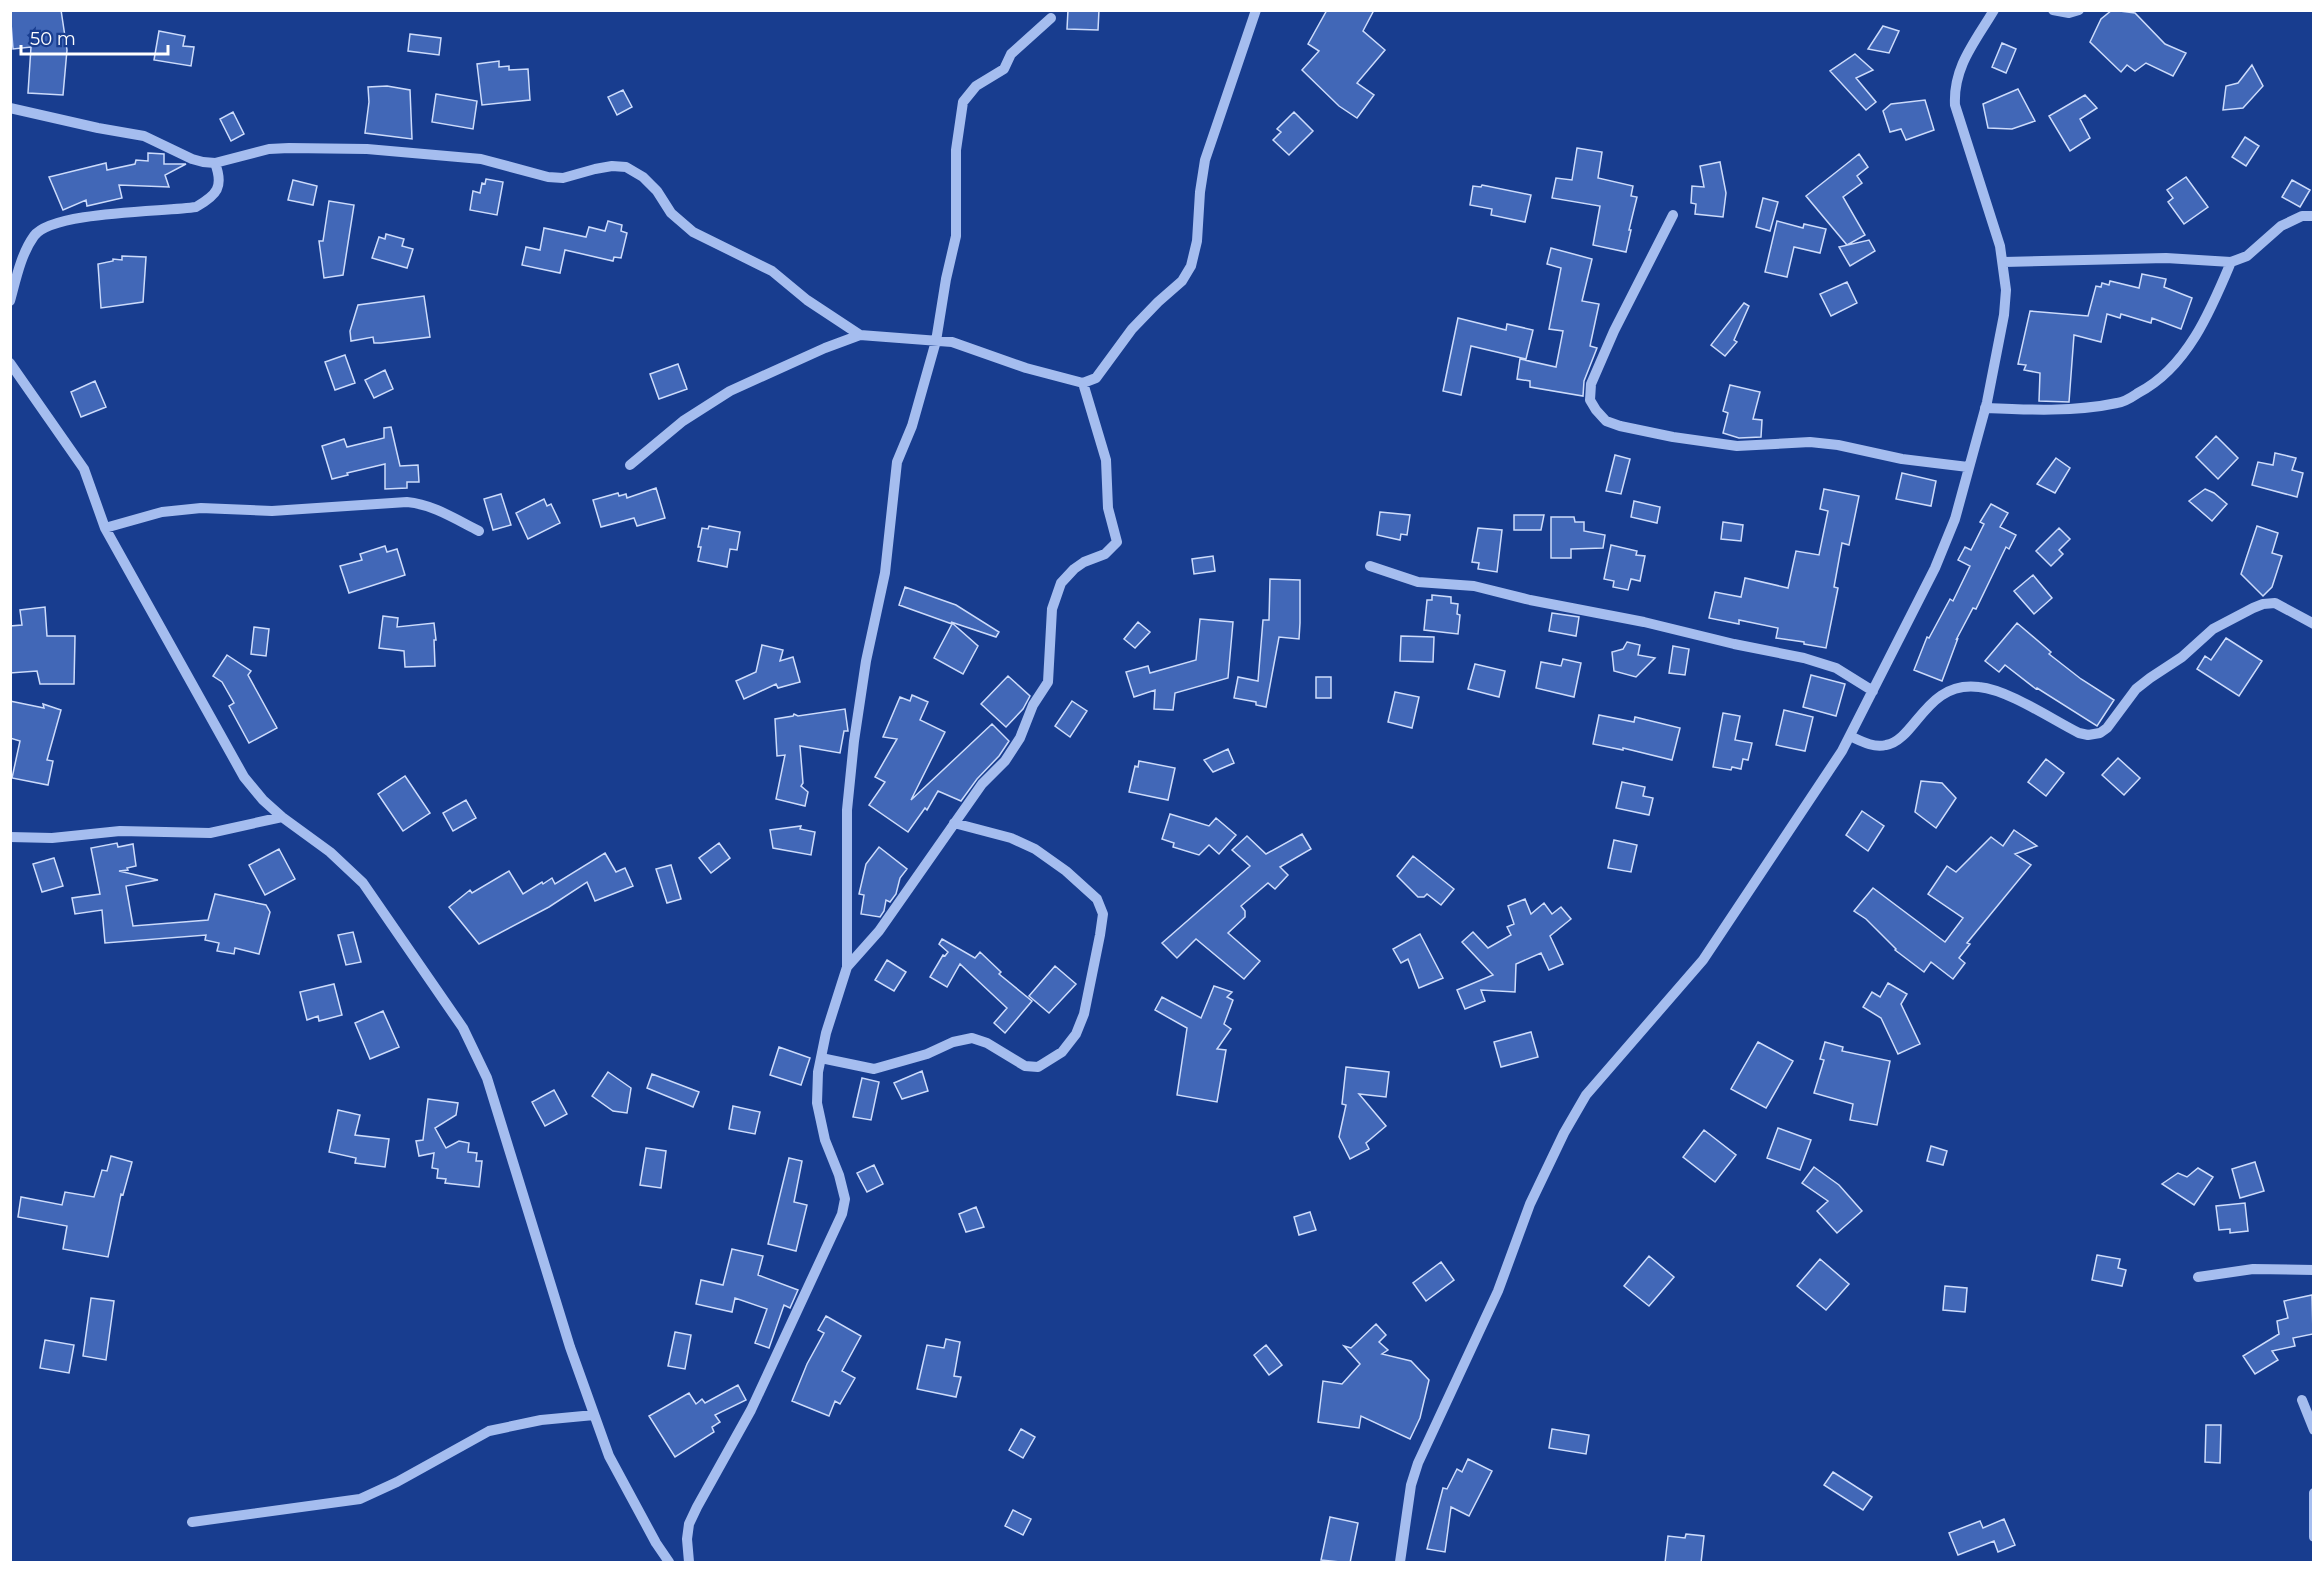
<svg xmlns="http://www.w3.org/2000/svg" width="2324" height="1573" viewBox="0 0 2324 1573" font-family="Montserrat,sans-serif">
<rect width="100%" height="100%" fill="#183d8f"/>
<path fill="#4167b7" stroke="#ccdbfb" stroke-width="1.5" d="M10 10H61L67 50 63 95 28 93 31 47 13 49Z
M1068 10H1099L1098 30 1067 29Z
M1327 10H1374L1363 31 1385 50 1357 83 1374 95 1357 118 1339 106 1302 70 1319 51 1308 44Z
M2112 10 2135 13 2165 44 2186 53 2173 76 2146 63 2135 71 2127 65 2121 72 2090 42 2101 19Z
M1883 26 1899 31 1889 53 1868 49Z
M159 31 185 36 183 46 194 47 191 66 154 60Z
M410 34 441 38 439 55 408 51Z
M2002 43 2016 49 2006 73 1992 67Z
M1855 54 1873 70 1856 78 1876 102 1866 110 1830 71Z
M499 61V67L509 66V70L528 69 530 100 482 105 477 64Z
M2252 65 2263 86 2243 108 2223 110 2226 86 2238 83Z
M387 86 410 90 412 139 365 133 369 102 368 87Z
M2018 89 2035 121 2012 129 1988 128 1983 104Z
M623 90 632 107 617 115 608 97Z
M436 94 477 101 473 129 432 122Z
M2085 95 2097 108 2080 119 2090 138 2070 151 2049 116Z
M1925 100 1934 130 1906 140 1901 129 1890 132 1883 111 1891 104Z
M233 112 244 134 231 141 220 119Z
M1294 112 1313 131 1289 155 1273 140 1281 132 1277 129Z
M2245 137 2259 146 2246 166 2232 157Z
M1577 148 1602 152 1598 178 1633 186 1631 196 1637 197 1629 230H1631L1626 252 1593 245 1600 206 1552 198 1556 178 1572 180Z
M148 153 164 154V164H186L165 175 169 187 119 185 122 198 87 206 86 200 63 210 49 177 106 163 107 170 135 164 136 160 148 161Z
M1859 154 1868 167 1857 176 1862 183 1843 197 1865 235 1847 245 1806 196Z
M1720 162 1726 193 1723 217 1695 214 1696 204 1691 203 1692 186 1704 187 1700 166Z
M2186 177 2208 207 2184 224 2168 202 2173 198 2167 190Z
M486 179 503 182 497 215 470 210 473 191 480 193 482 183 485 184Z
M293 180 317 186 313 205 288 200Z
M2292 180 2310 190 2300 207 2282 197Z
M1482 185 1531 195 1525 222 1491 215 1492 209 1470 205 1473 186 1481 187Z
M1763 198 1778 202 1770 231 1756 227Z
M329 201 354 205 343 275 324 278 319 241H323Z
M608 221 622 225 621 231 627 233 621 258 614 257 613 261 565 250 560 273 522 265 526 247 540 250 544 228 586 237 589 227 605 231Z
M1777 221 1803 228 1804 224 1826 229 1820 253 1794 247 1787 277 1765 272Z
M386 234 404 239 402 246 413 249 407 268 372 258 379 237 385 239Z
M1869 240 1875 251 1850 266 1839 247Z
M1551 248 1592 259 1582 301 1599 304 1590 346 1597 348 1584 381 1583 396 1530 387V381L1517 379 1520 359 1556 367 1563 331 1549 329 1561 268 1547 264Z
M122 256 146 257 143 302 101 308 98 264 113 261V259L122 260Z
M2142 274 2166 279 2164 287 2192 298 2181 329 2152 318 2151 323 2121 314 2120 318 2107 314 2101 342 2074 335 2069 402 2039 401 2040 373 2024 370 2026 365 2018 364 2030 311 2088 316 2096 286 2101 287 2102 283 2109 285 2110 281 2139 288Z
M1847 282 1857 303 1831 316 1820 294Z
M424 296 430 337 381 343H374L373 337 351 341 350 331 358 305Z
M1744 303 1749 306 1734 340 1737 342 1725 356 1711 345Z
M1458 318 1506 330 1507 324 1533 330 1526 359 1471 346 1461 395 1443 391Z
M345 355 355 383 335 390 325 362Z
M678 364 687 389 659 399 650 374Z
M385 370 393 389 374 398 365 380Z
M95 381 106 407 81 417 71 392Z
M1730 385 1760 392 1753 419 1762 420 1761 437 1739 438 1723 433 1728 413 1723 411Z
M391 427 400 466 418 465 419 482H407V488L385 489V464L347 473 348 475 332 479 322 446 344 439 347 447 384 438V428Z
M2216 436 2238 458 2218 479 2196 457Z
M2275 453 2296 458 2292 470 2303 473 2297 497 2252 485 2258 462 2273 465Z
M1615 455 1630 459 1621 494 1606 491Z
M2056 458 2070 468 2055 493 2037 484Z
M1902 473 1936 481 1931 506 1896 499Z
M656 488 665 518 637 526 634 518 601 527 593 500 618 493 619 496 626 494 627 498Z
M1824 489 1859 496 1849 545 1842 543 1834 587 1838 588 1826 648 1804 644V642L1776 638 1778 628 1739 620V624L1709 618 1715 592 1741 597 1745 578 1788 588 1796 551 1819 555 1828 511 1820 509Z
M2205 489 2214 493 2227 504 2212 521 2189 501Z
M501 494 511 525 493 530 484 499Z
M544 499 547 506 551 504 560 523 528 539 516 513Z
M1634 501 1660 507 1657 523 1631 517Z
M1991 504 2008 513 2000 527 2016 535 2009 549 2006 547 1976 609 1973 608 1956 640 1958 638 1942 681 1914 670 1927 637 1929 638 1950 599 1953 601 1970 566 1958 560 1965 547 1971 550 1984 524 1980 522Z
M1380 512 1410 515 1407 535 1401 534 1400 540 1377 535Z
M1514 515H1544L1541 530H1514Z
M1551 517H1574L1575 522H1584V531L1605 535 1603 548 1571 549V558H1551Z
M1723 522 1743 525 1741 541 1721 539Z
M709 526 740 532 737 550 730 549 727 567 698 561 701 547H698L702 528 708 529Z
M2257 526 2278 533 2272 553 2282 556 2272 587 2263 596 2241 574Z
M1478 528 1502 530 1497 572 1478 569 1479 563 1472 562Z
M2059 528 2070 539 2059 550 2063 554 2051 566 2036 551Z
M1611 545 1637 551 1636 555 1645 556 1640 581 1631 579 1628 590 1613 587 1614 581 1604 579Z
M385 546 387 552 397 549 405 575 349 593 340 566 362 560 360 554Z
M1213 556 1215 571 1194 574 1192 559Z
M2033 575 2052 598 2034 614 2014 591Z
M1270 579 1300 580V623L1299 639 1279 637 1266 707 1256 705V702L1234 698 1238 677 1258 681 1263 620H1269Z
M905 587 956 605 999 632 996 637 951 622 978 646 963 674 934 658 952 624 899 605Z
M1432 595 1451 597V603L1458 604 1457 614 1460 615 1458 634 1424 630 1427 600H1432Z
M45 607 47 636H75L74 684H40L37 671 10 673V626L22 625 20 610Z
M1552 613 1579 617 1576 636 1549 631Z
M383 616 398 618 397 627 434 623 436 640H434L435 666 405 667 404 651 379 648Z
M1200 619 1233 622 1228 678 1175 693 1173 710 1154 709 1155 690 1134 697 1126 672 1148 666 1150 673 1196 660Z
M1138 622 1150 632 1135 648 1124 639Z
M2017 623 2051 652 2049 654 2081 679 2114 700 2097 726 2037 688 2036 689 2005 665 1999 672 1985 661Z
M254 627 269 629 266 656 251 654Z
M1401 636 1434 637 1433 662 1400 661Z
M2226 638 2262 661 2239 696 2197 669 2205 656 2211 660Z
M1627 642 1640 645 1638 655 1655 658 1636 677 1614 671 1612 652 1623 649Z
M762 645 783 650 780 661 793 657 800 682 778 688 776 684 744 699 736 681 756 672Z
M1673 646 1689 649 1685 675 1669 673Z
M227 655 251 671 248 675 277 728 249 743 229 706 234 703 222 682 213 676Z
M1563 659 1581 663 1574 697 1536 688 1541 662 1561 666Z
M1475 664 1505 671 1499 697 1468 689Z
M1811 675 1845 684 1836 716 1803 707Z
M1008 676 1030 696 1023 709 1006 727 981 704Z
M1316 677H1331V698H1316Z
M1395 692 1419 697 1412 728 1388 722Z
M912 695 928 702 920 720 945 732 911 800 992 724 1009 741 999 756 977 779 961 801 938 791 927 810 925 808 908 832 869 805 885 782 875 777 897 739 883 737 900 697 910 701Z
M10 701 44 708 43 704 61 710 47 760 53 761 48 785 12 778 20 741 10 738Z
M1072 701 1087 711 1070 737 1055 726Z
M845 709 848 731H844L840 753 800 746 803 783 801 786 808 792 805 806 776 799 785 755 777 756 775 719 793 716 794 714 798 716Z
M1784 710 1813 717 1805 751 1776 745Z
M1723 713 1740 716 1735 740 1752 743 1748 760 1743 759 1741 769 1732 767 1731 770 1713 767Z
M1599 715 1634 722 1635 717 1680 728 1672 760 1623 748V750L1593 744Z
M1228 749 1234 763 1213 772 1204 760Z
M2118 758 2140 778 2124 795 2102 775Z
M2046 759 2064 773 2046 796 2028 782Z
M1139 761 1175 768 1168 800 1129 792 1135 766 1138 767Z
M405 776 430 813 403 831 378 794Z
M1921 781 1942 783 1956 798 1936 828 1915 812Z
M1622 782 1645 787 1643 796 1653 798 1649 815 1616 808Z
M466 800 476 818 453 831 443 813Z
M1862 811 1884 826 1868 851 1846 835Z
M1170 814 1209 826 1216 818 1236 835 1219 854 1209 845 1199 855 1173 847 1174 843 1162 839Z
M801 826 800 829 815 832 811 855 773 848 770 830Z
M2014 830 2037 846 2015 854 2031 865 1967 943 1970 944 1959 958 1965 963 1953 979 1931 962 1924 972 1895 950 1896 949 1866 919 1854 911 1873 888 1945 942 1963 918 1928 894 1947 866 1956 872 1991 837 2003 846Z
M1302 834 1311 849 1280 867 1288 875 1275 889 1268 883 1241 906 1245 911V917L1228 933 1260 961 1244 979 1196 939 1177 958 1162 943 1250 866 1232 850 1247 836 1266 854Z
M1614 840 1637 845 1631 872 1608 868Z
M117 843 118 847 133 844 136 866 127 868 128 870 119 871 158 880 126 886 133 926 208 920 215 894 266 905 270 912 259 954 235 948 234 954 217 951 219 943 205 940 206 935 105 943 102 910 75 914 72 898 100 894 91 848Z
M719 843 730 858 711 873 699 858Z
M879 847 907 869 900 878 896 894 890 902 886 900 884 911 880 917 861 914 864 895 859 894 866 864Z
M279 849 295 879 265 895 249 865Z
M605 853 616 872 625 868 633 886 595 901 587 882 549 907 479 944 449 907 470 890 472 893 509 871 523 894 542 882 543 884 552 878 555 884Z
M1413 856 1454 889 1441 905 1427 894 1424 897H1418L1397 876Z
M54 858 63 886 42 892 33 864Z
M671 865 681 899 667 903 656 869Z
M1525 899 1531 914 1544 903 1552 914 1561 907 1571 919 1550 936 1563 964 1549 970 1541 953 1516 964 1515 992 1481 990 1485 1001 1465 1009 1457 990 1493 975 1462 942 1473 932 1488 948 1511 935 1507 927 1514 924 1508 906Z
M353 932 361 962 346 965 338 935Z
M1420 934 1443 978 1419 988 1408 959 1401 963 1393 949Z
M942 939 975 958 980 952 1001 972 999 974 1032 1001 1005 1033 994 1023 1007 1008 960 964 947 987 930 977 943 955 945 956 948 952 939 944Z
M887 960 906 972 894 991 875 980Z
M1055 966 1076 984 1049 1013 1029 996Z
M1888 983 1907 994 1901 1004 1920 1044 1898 1054 1881 1018 1863 1007 1872 992 1880 997Z
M334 984 342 1015 319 1021 318 1016 307 1020 300 992Z
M1214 986 1232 992 1227 997 1233 1000 1224 1024 1231 1029 1217 1049 1226 1050 1217 1102 1177 1095 1187 1028 1155 1010 1162 997 1201 1018Z
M383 1011 399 1047 370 1059 355 1023Z
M1531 1032 1538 1057 1501 1067 1494 1042Z
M1758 1042 1793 1061 1766 1108 1731 1089Z
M1825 1042 1843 1047 1842 1051 1890 1061 1877 1125 1850 1120 1853 1104 1814 1093 1824 1060 1820 1059Z
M779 1047 810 1058 801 1085 770 1075Z
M1346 1067 1389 1072 1386 1097 1359 1094 1386 1126 1366 1143 1369 1149 1350 1159 1339 1137 1346 1105 1342 1104Z
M922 1071 928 1091 902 1099 894 1083Z
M608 1072 631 1088 627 1113 613 1111 592 1096Z
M652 1074 699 1092 693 1107 647 1088Z
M862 1078 879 1082 871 1120 853 1117Z
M554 1090 567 1114 545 1126 532 1102Z
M428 1099 458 1103 456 1115 435 1128 446 1148 459 1141 469 1143 468 1152 477 1153 476 1161H482L479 1187 445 1183 446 1179 437 1178 438 1169 432 1168 434 1153 419 1156 416 1141 423 1140Z
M733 1106 760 1112 755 1134 729 1129Z
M338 1110 360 1115 355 1135 389 1139 385 1167 355 1163 356 1158 329 1152Z
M1778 1128 1811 1140 1800 1170 1767 1158Z
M1704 1130 1736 1155 1715 1182 1683 1157Z
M1931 1146 1947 1151 1943 1165 1927 1161Z
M646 1148 666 1151 661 1188 640 1185Z
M111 1156 132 1162 123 1195 121 1194 108 1257 63 1249 67 1226 18 1217 21 1197 62 1205 65 1192 94 1197 102 1170 107 1171Z
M789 1158 802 1161 794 1202 807 1205 796 1251 768 1244Z
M2255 1162 2264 1191 2240 1198 2232 1169Z
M874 1165 883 1184 867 1192 857 1173Z
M1814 1167 1839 1185 1862 1211 1837 1233 1817 1211 1828 1201 1802 1183Z
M2198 1168 2213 1177 2194 1205 2162 1184 2178 1173 2187 1177Z
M2245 1203 2248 1231 2230 1233V1229L2219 1230 2216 1206Z
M976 1207 984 1227 966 1232 959 1214Z
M1310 1212 1316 1230 1299 1235 1294 1217Z
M732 1249 763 1256 758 1275 798 1290 790 1308 784 1305 769 1348 755 1343 767 1309 735 1298 732 1312 696 1304 701 1280 723 1285Z
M2097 1255 2120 1259 2118 1268 2126 1270 2122 1286 2092 1280Z
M1649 1256 1674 1277 1649 1306 1624 1286Z
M1820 1259 1849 1284 1826 1310 1797 1286Z
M1441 1262 1454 1280 1426 1301 1413 1283Z
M1945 1286 1967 1288 1965 1312 1943 1310Z
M2312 1295 2313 1334 2293 1338 2295 1346 2272 1351 2278 1360 2255 1374 2243 1356 2279 1334 2277 1321 2288 1318 2284 1301Z
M91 1298 114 1301 106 1360 83 1356Z
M826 1316 861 1336 842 1371 855 1378 840 1404 835 1401 829 1416 792 1401 807 1364 824 1333 818 1330Z
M1376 1324 1386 1335 1379 1342 1388 1350 1382 1354 1411 1361 1429 1380 1420 1418 1410 1439 1361 1416 1359 1428 1318 1422 1323 1381 1342 1384 1360 1364 1344 1346 1351 1348Z
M675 1332 691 1335 685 1369 668 1366Z
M946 1339 960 1342 954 1376 961 1377 956 1397 917 1389 927 1345 944 1348Z
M45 1340 74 1345 69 1373 40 1368Z
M1266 1345 1282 1365 1269 1375 1254 1355Z
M738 1385 746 1400 715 1415 720 1422 712 1427 714 1432 675 1457 649 1416 689 1393 696 1404 702 1399 705 1403Z
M2206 1425H2221L2220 1463 2205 1462Z
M1021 1429 1035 1437 1023 1458 1009 1450Z
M1552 1429 1589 1435 1586 1454 1549 1448Z
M1468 1459 1492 1471 1469 1516 1451 1507 1445 1552 1427 1549 1443 1488 1447 1489 1457 1469 1462 1472Z
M1833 1472 1872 1497 1863 1510 1824 1485Z
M1013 1510 1031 1519 1023 1535 1005 1526Z
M1330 1517 1358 1523 1350 1563 1321 1560Z
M2004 1519 2015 1545 1998 1552 1994 1541 1958 1555 1949 1533 1980 1521 1983 1528Z
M1686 1534 1704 1536 1701 1563H1665L1668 1536 1685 1538Z"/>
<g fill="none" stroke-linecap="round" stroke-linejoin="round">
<path stroke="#a5bdef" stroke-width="10" d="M2053 10 2069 13 2079 10
M10 108 98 128 144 136 192 159 203 162 215 163 269 149 289 148 367 149 481 159 548 177 563 178 595 169 612 166 626 167 643 177 657 191 671 213 693 232 772 271 807 300 860 335 952 342 1026 368 1083 383 1096 378 1132 329 1158 302 1182 281 1191 266 1197 241 1200 192 1205 160 1256 10
M1673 215 1614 331 1591 384 1590 400 1596 410 1606 421 1620 426 1673 437 1737 446 1810 442 1838 445 1902 459 1968 467
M2004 262 2166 258 2231 262 2247 256 2281 226 2302 216H2314
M10 301C16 279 21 254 34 236 52 211 163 212 196 207 217 195 224 187 215 163
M10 363 84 469 105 528 244 777 263 800 282 817 330 852 363 883 463 1028 487 1078 570 1347 609 1456 656 1543 669 1562
M1985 408C2029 410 2075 412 2117 403 2125 402 2132 397 2138 393 2187 368 2211 310 2231 262
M630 465 683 421 730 391 825 348 860 335
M105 528 162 512 201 508 272 511 407 502C432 504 457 520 479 531
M1370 566 1418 582 1474 586 1530 600 1644 622 1734 644 1804 658 1836 668 1873 691
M1850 736C1861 741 1873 748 1886 745 1916 740 1926 680 1979 687 2009 690 2051 719 2079 733L2088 735 2100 733 2107 728 2136 689 2150 678 2182 657 2213 629 2253 608 2263 604 2275 603 2314 624
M10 837 52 838 120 831 210 833 282 817
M847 967 879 931 982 784 1005 761 1020 738 1033 705 1048 682 1052 609 1061 583 1074 569 1084 562 1105 554 1117 542 1108 508 1106 460 1083 383
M821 1058 874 1069 927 1054 953 1042 972 1038 987 1043 1025 1066 1038 1067 1062 1052 1076 1034 1084 1014 1100 935 1103 914 1097 899 1066 871 1035 849 1011 838 954 823
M2198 1277 2253 1269 2314 1270
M2302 1400 2314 1430
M2314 1493V1537
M192 1522 360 1499 397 1482 489 1431 541 1420 594 1415
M689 1562 687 1539 689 1524 697 1507 751 1410 842 1214 845 1199 839 1175 825 1140 817 1103 818 1072 826 1033 847 967V810L854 741 866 661 885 573 897 462 912 426 936 341 946 279 956 236V150L963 102 976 86 1004 69 1011 54 1051 18
M1400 1562 1411 1485 1418 1463 1498 1291 1530 1204 1564 1133 1586 1095 1703 960 1842 751 1935 568 1955 519 1987 402 2004 315 2006 290 2000 246 1955 105C1953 67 1975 42 1994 10"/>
</g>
<rect width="2324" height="1573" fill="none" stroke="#ffffff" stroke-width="24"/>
<path d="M21 45v9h147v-9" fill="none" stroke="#ffffff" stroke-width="3"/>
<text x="30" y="45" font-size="18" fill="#ffffff" stroke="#183d8f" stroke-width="4.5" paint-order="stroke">50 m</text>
</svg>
